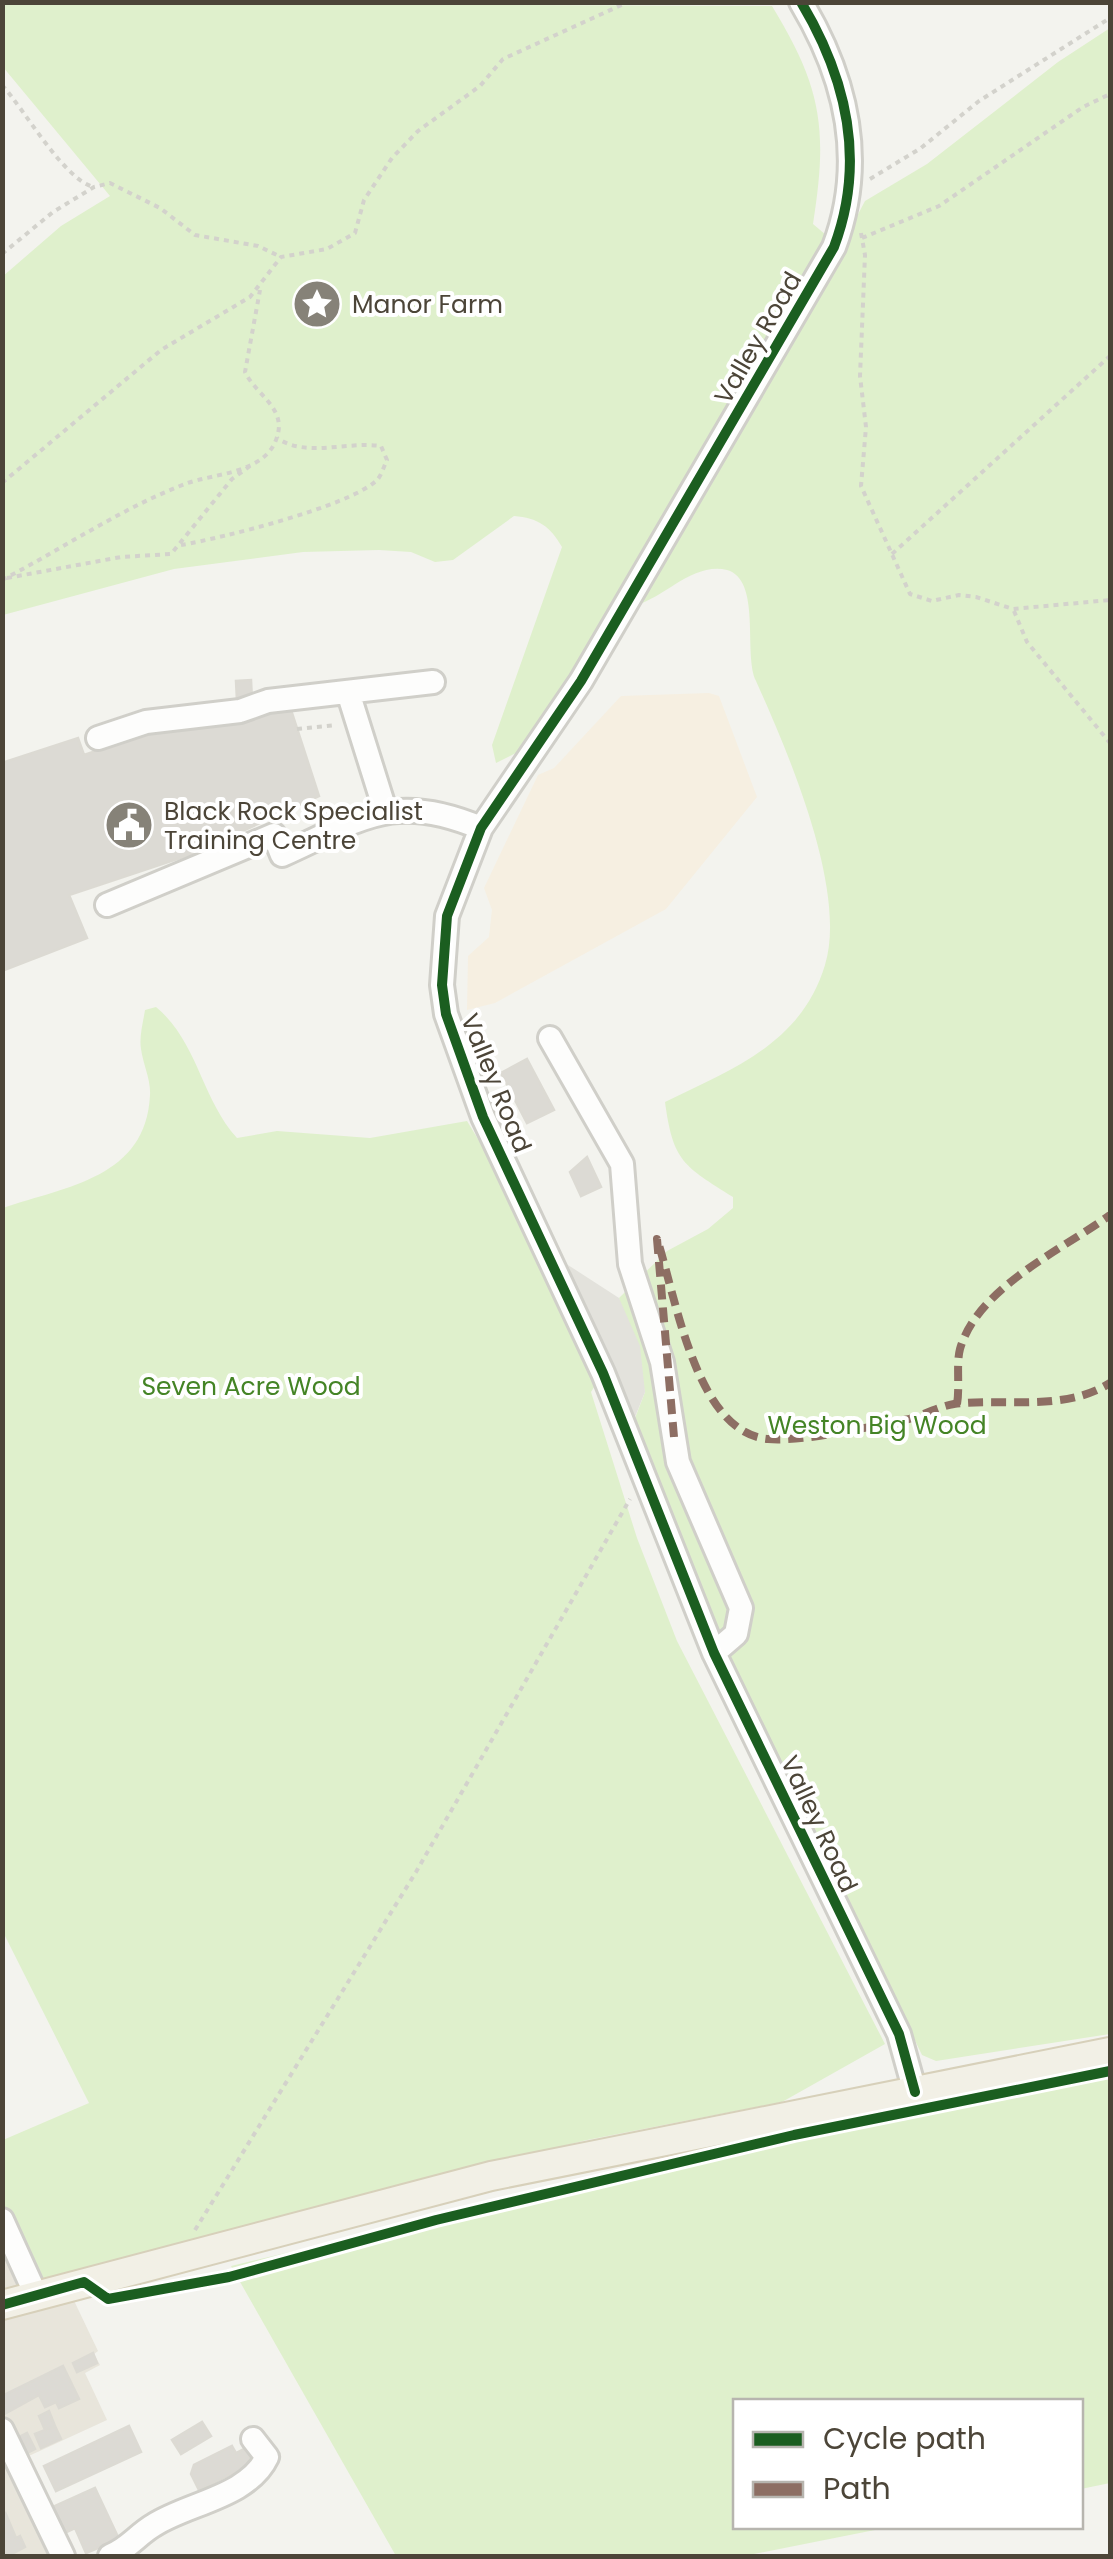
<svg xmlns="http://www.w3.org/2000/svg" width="1113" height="2559" viewBox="0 0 1113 2559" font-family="Poppins,sans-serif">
<rect width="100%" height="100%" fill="#f3f3ee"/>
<path fill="#e8e5db" d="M2 2250 22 2299 67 2286 98 2351 94 2354 100 2365 85 2373 107 2420 18 2461 63 2556H3Z"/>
<path fill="#f6efe1" d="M709 693 719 696 757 797 666 909 495 1003 467 1010 468 956 489 937 492 910 484 888 538 775 554 768 621 696Z"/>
<path fill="#dff0cc" d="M3 3 772 6C822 88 828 129 813 224L826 235 575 677 516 753 496 763 492 745 562 547C550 526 538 518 514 516L453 560 435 562 411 552 379 550 303 552 174 569 3 615 2 277 61 226 110 196 3 67Z
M1110 28V2034L936 2061 922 2055 767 1735 714 1653 627 1439 645 1392 619 1298 667 1251 708 1229 733 1208V1197C684 1166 673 1162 665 1102 732 1069 801 1044 825 965 848 890 787 750 756 681 743 654 762 580 727 570 694 562 666 596 637 605L759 402 865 201 927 164 1058 62Z
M156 1007C198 1042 201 1098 237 1138L277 1131 370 1138 467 1121 556 1267 603 1373 591 1392 637 1538 677 1641 885 2044 782 2102 587 2140 422 2180 54 2281 39 2278 3 2202V2140L89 2103 3 1932V1208C67 1186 146 1178 150 1095 151 1080 143 1064 141 1049 139 1037 143 1023 145 1010Z
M1110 2064V2483L1081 2489 1080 2402H736V2526L890 2527 744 2556H396L231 2266 801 2130Z"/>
<path fill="#e3e2dc" d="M568 1265 619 1298 640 1346 645 1392 631 1427Z"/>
<path fill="#dcdad4" stroke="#dcdad3" stroke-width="2.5" d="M251 680 252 700 237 701 236 681Z
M291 710 319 796 192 854 69 895 87 938 2 971V763L78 738 84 755 159 730 157 725Z
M527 1059 554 1110 527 1123 501 1073Z
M587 1157 601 1187 581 1196 570 1172Z
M93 2353 97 2363 77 2372 73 2363Z
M63 2366 79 2399 59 2408 56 2402 45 2407 39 2395 6 2413 2 2396Z
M49 2411 55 2426 45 2430 39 2416Z
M202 2422 211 2436 181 2454 172 2440Z
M55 2426 61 2439 41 2448 35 2434Z
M129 2426 141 2452 56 2491 44 2466Z
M27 2433 35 2449 25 2454 17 2438Z
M232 2446 236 2453 246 2448 253 2463 199 2490 191 2474 194 2465Z
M95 2488 119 2539 86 2553 75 2528 60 2535 48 2509Z
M5 2512 16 2538 20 2536 25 2547 8 2556H2Z"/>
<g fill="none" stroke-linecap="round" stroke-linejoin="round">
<g stroke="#d0cfc9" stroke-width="28">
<path id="minor" d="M801 2C847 79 866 162 834 247L581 681 481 828 447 916 442 985 446 1014 483 1117 603 1373 714 1653 899 2034 915 2092
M348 692 385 810
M98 738 146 722 240 711 268 701 433 682
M107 905 274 835 282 855C362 819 393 791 481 828
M550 1038 622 1164 630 1264 662 1362 678 1462 741 1608 736 1634 714 1653
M2 2220 36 2295
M2 2430 63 2556
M110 2556C129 2548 137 2535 154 2525 188 2503 248 2497 267 2457L253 2439"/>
</g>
<g stroke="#d7d0ba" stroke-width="32">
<path id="major" d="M2 2305 491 2176 1110 2052"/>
</g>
<path stroke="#d3d2cc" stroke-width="4" stroke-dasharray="5 5" stroke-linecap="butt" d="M2 85C24 109 65 181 94 187
M870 179 921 148 979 101 1110 18
M861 233 865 255 860 376 866 427 861 486 910 594 932 601 959 595 976 597 1013 609 1110 600
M862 238 939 206 1083 107 1110 94
M2 254 53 212 94 187 110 183 160 208 195 235 258 246 281 257
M2 483 161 350 250 297 281 257 327 249 355 233 364 200 392 158 418 131 480 86 503 59 628 2
M181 545C222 538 347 507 376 481 381 477 384 466 387 460L381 446C347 441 306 458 277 438
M892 554 1110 356
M7 578 121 557 171 554 232 479 250 466
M2 580C64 548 120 509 185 484 214 473 266 474 277 437 287 408 255 394 245 372L260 290
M1014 611 1027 642 1110 743
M297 729 336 725
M195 2230 416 1872 630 1499"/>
<use href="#minor" stroke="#fdfdfc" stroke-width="22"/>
<use href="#major" stroke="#f2f0e6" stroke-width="28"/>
<path stroke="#8d6e63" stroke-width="8" stroke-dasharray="15 8" stroke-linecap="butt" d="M957 1404C960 1387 956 1364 960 1349 978 1287 1062 1250 1110 1215
M674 1437 657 1239C676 1297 696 1433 768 1439 803 1442 868 1427 904 1420 921 1417 936 1407 954 1404 1005 1398 1064 1412 1110 1383"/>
<g stroke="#fff" stroke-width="16">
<path id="cycleway" d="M801 2C847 79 866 162 834 247L581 681 481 828 447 916 442 985 446 1014 483 1117 603 1373 714 1653 899 2034 915 2092
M2 2305 84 2282 108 2299 229 2277 436 2220 794 2135 1110 2071"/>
</g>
<use href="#cycleway" stroke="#1b5e20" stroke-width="10"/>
</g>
<defs>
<g id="sight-disc" transform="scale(2.5)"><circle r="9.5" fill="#868278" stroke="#fff"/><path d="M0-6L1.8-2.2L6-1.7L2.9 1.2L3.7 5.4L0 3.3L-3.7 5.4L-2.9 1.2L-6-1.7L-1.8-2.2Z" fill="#fff"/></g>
<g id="civic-disc" transform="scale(2.5)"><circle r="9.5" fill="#868278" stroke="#fff"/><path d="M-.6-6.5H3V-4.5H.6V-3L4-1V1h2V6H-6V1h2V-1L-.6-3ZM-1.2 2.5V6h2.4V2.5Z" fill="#fff"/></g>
</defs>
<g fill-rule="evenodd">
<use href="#sight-disc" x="317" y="304"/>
<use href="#civic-disc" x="129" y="825"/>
</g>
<g text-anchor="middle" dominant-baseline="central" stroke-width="8" stroke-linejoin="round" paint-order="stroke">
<g font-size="25" fill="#4c4538" stroke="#fff" text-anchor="start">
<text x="352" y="304">Manor Farm</text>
<text x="164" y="811">Black Rock Specialist<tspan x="164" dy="29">Training Centre</tspan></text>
</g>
<g font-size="25" fill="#4c4538" stroke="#fff">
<text transform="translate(758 338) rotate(-60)">Valley Road</text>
<text transform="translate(496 1083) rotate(68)">Valley Road</text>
<text transform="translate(819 1824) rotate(65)">Valley Road</text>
</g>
<g font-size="25" fill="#448425" stroke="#fff">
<text x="251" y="1386">Seven Acre Wood</text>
<text x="877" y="1425">Weston Big Wood</text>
</g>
</g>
<rect width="1113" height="2559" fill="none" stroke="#4c4538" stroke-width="10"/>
<rect x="733" y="2399" width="350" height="130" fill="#ffffff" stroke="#b7b5af" stroke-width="2.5"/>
<rect x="753" y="2432" width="50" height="15" fill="#1b5e20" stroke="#b7b5af" stroke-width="2.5"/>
<text x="823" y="2449" font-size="30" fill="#4c4538">Cycle path</text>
<rect x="753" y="2482" width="50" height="15" fill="#8d6e63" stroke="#b7b5af" stroke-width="2.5"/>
<text x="823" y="2499" font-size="30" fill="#4c4538">Path</text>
</svg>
